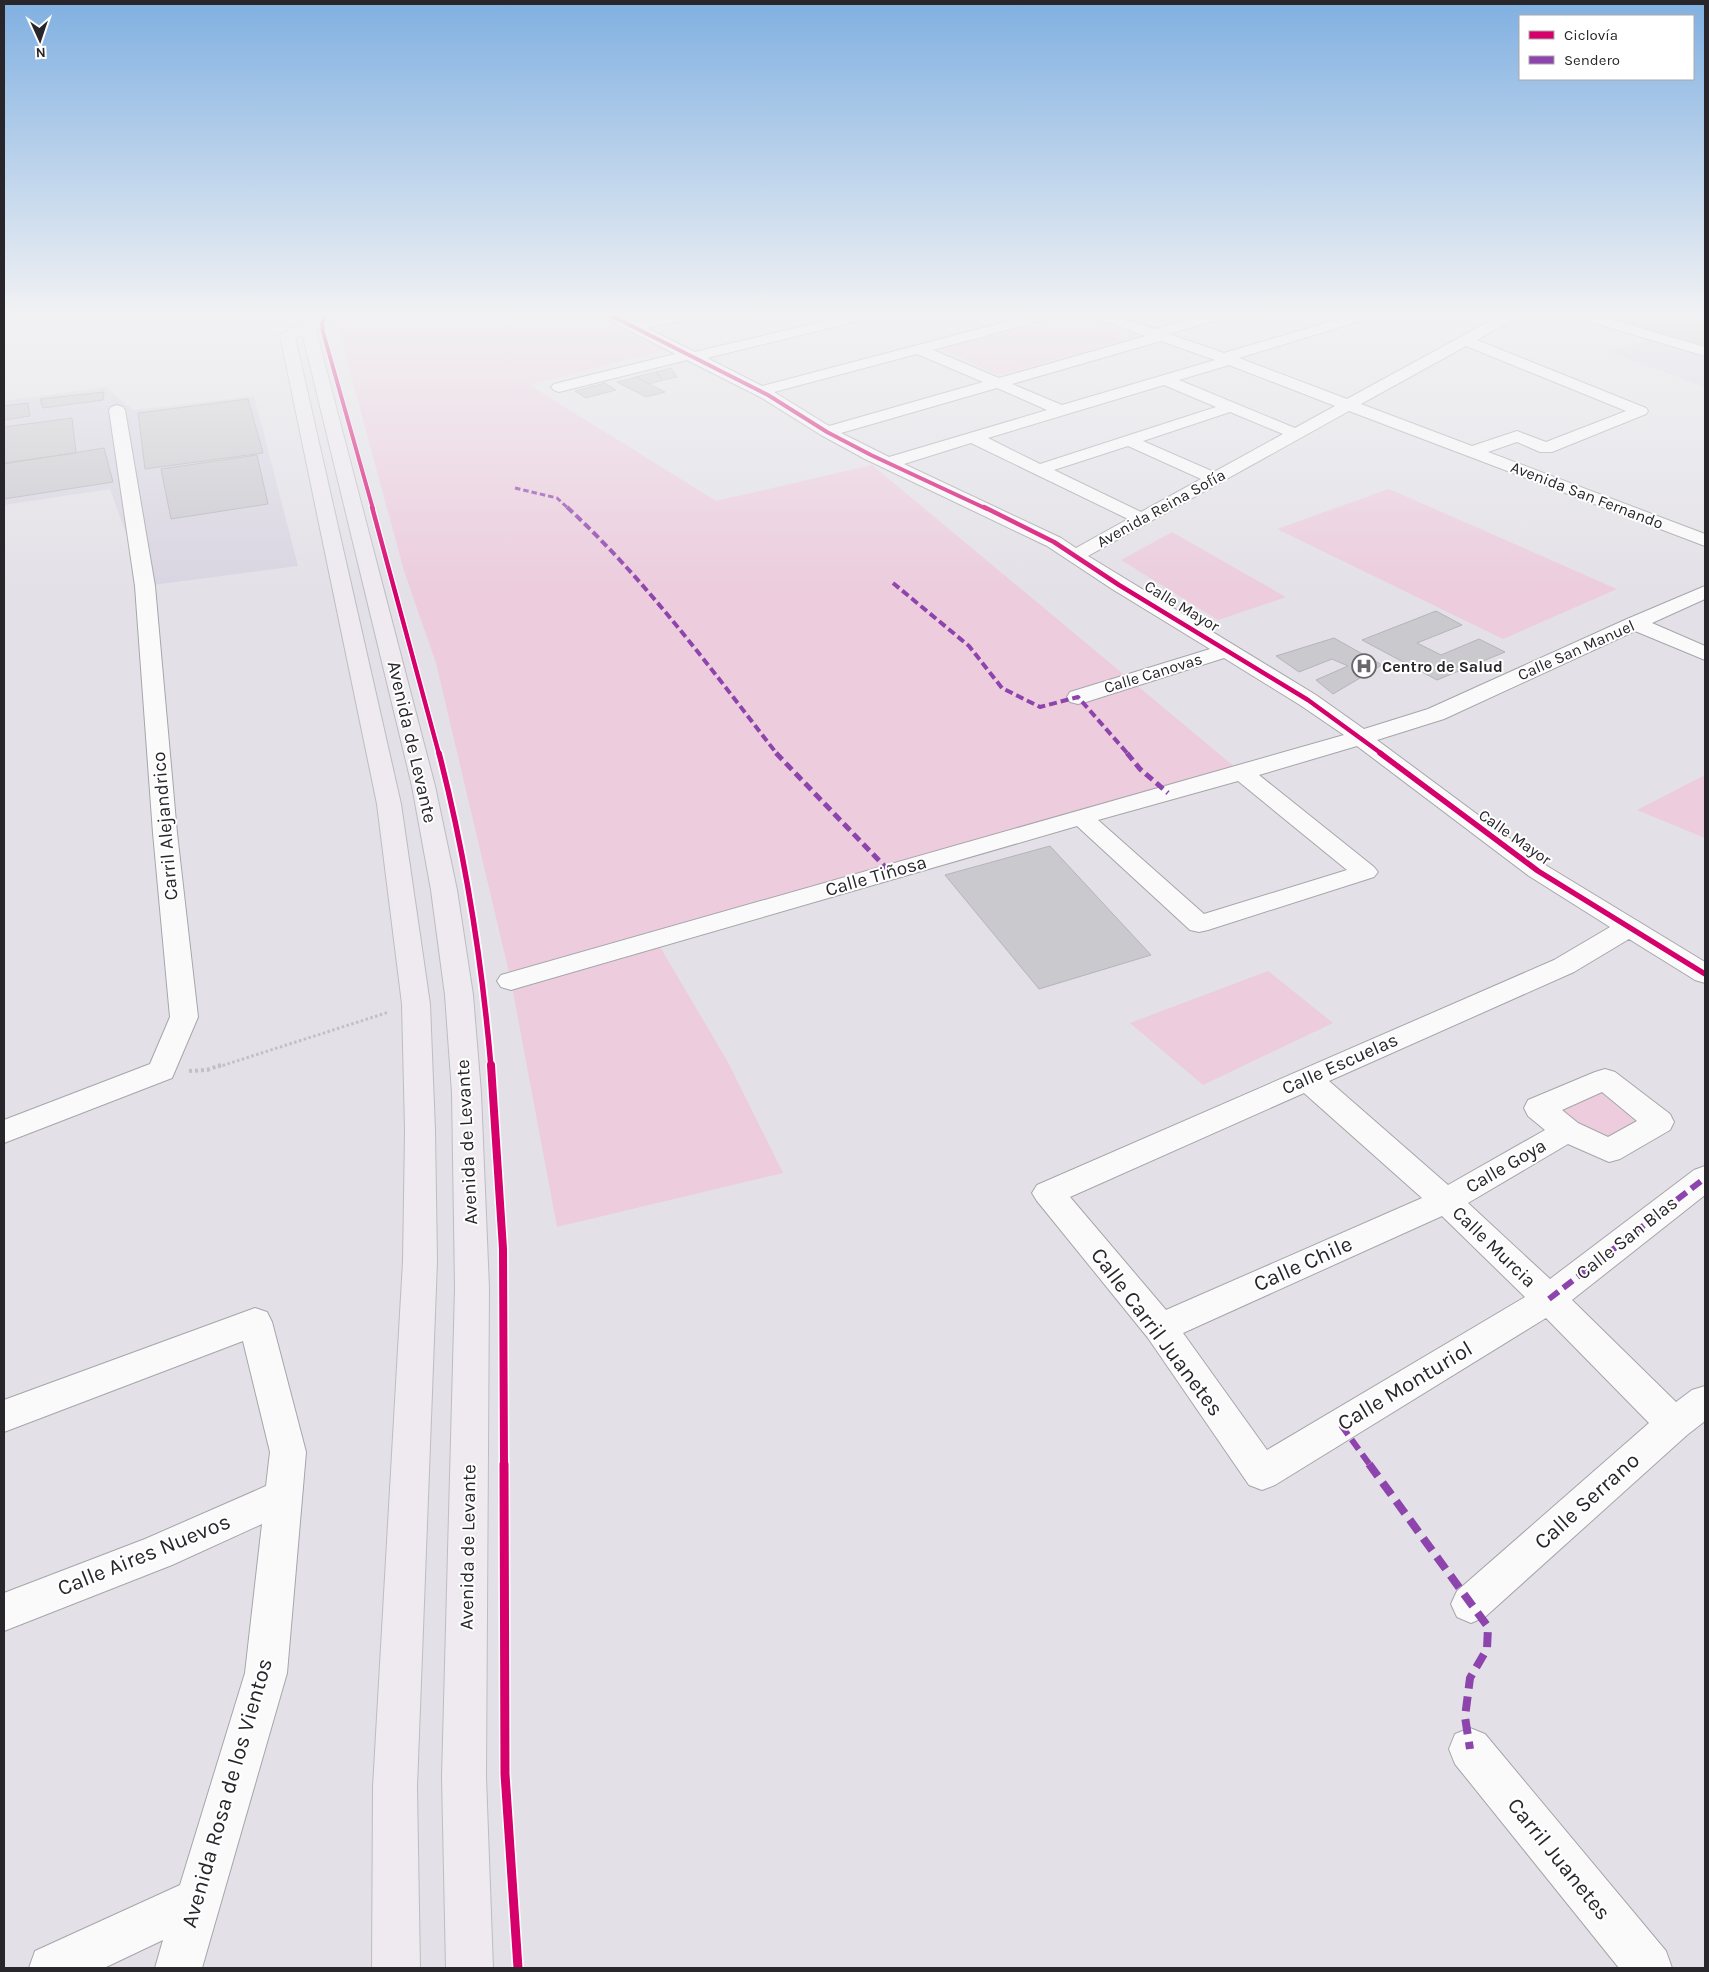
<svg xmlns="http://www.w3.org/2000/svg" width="1709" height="1972" viewBox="0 0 1709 1972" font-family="Karla,sans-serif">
<rect width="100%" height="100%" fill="#e3e1e7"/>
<path fill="#d8d4e1" d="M1658 338 1705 352V387L1609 352Z
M106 387 133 410 254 396 298 566 145 586 110 489 4 505V401Z"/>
<path fill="#ecccdd" d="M335 316H596L664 350 529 385 716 501 872 465 1242 773 656 940 729 1064 783 1173 557 1227 511 981 436 663 404 571Z
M1066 316H1085L1137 335 1133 338 1003 374 993 373 946 351 949 347Z
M1389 489 1617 589 1503 639 1277 529Z
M1172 532 1286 597 1218 620 1121 560Z
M1705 775V838L1637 810Z
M1268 971 1333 1023 1203 1085 1130 1023Z
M1605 1086 1640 1121 1592 1143 1550 1111Z"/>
<path fill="#cac9ce" stroke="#b4b4b9" d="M1597 316H1705V348Z
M671 368 677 377 663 380 656 372Z
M656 372 663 380 649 384 636 377Z
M636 377 649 384 665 392 646 397 617 382Z
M605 383 616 390 586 398 575 391Z
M104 392 103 400 43 408 40 399Z
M248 399 263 453 145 469 138 413Z
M28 403 30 416 4 420V406Z
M72 418 76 453 4 463V427Z
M104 448 113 482 4 499V464Z
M257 455 268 504 171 519 161 469Z
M1436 611 1462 625 1417 643 1441 655 1479 639 1505 652 1437 680 1362 640Z
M1334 638 1382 665 1333 694 1316 680 1348 666 1332 659 1299 672 1276 656Z
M1050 846 1151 955 1039 989 945 875Z"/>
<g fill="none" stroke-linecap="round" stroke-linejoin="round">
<g stroke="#a6a5aa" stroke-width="2">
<path id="minor" d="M605 316H622L636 322 667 316H691L689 319 647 328 695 352 846 316H868L866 319 707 358 762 386 1028 316H1049L1047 319 933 350 999 378 1146 336 1098 319 1096 316H1115L1155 329 1202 316H1223L1221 319 1169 334 1224 353 1349 316H1369L1367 319 1239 358 1347 399 1499 316H1516L1514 319 1477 340 1646 408 1648 411 1646 414 1552 452H1540L1517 442 1488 452 1705 534V546L1349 411 1088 556 1316 695 1364 729 1428 709 1627 619 1705 586V599L1652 623 1705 646V660L1635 631 1444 719 1377 740 1547 866 1705 962V983L1695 980 1629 939 1574 972 1329 1081 1448 1185 1545 1130 1528 1116 1524 1108 1528 1100 1595 1072 1605 1069 1615 1072 1670 1114 1674 1122 1670 1130 1620 1159 1609 1162 1568 1144 1468 1203 1550 1279 1694 1170 1705 1166V1195L1572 1300 1676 1402 1692 1390 1705 1386V1421L1687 1435 1485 1617 1471 1623 1457 1617 1451 1604 1457 1591 1649 1423 1546 1318 1275 1485 1262 1490 1249 1485 1148 1338 1037 1201 1032 1193 1037 1185 1554 960 1610 927 1529 876 1357 746 1259 775 1374 867 1378 872 1374 877 1208 930 1199 932 1190 930 1077 826 521 987 511 990 501 987 497 981 501 975 1344 735 1300 705 1224 658 1086 702 1078 704 1070 702 1067 697 1070 692 1210 649 1112 589 1047 546 865 459 821 435 762 398 687 360 559 392 554 390 551 387 554 384 675 354 607 319ZM1161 341 1215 360 1062 405 1012 384ZM1466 346 1626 411 1546 442 1517 431 1472 446 1361 404ZM917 354 983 382 829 426 774 392ZM1229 365 1335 406 1295 428 1179 380ZM1164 385 1216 407 1040 464 988 438ZM997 388 1047 410 889 457 841 433ZM1230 412 1283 434 1214 472 1143 441ZM971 443 1128 519 1076 548 1061 538 904 464ZM1128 446 1201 479 1141 512 1054 470ZM1238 781 1347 870 1204 914 1098 820ZM1602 1092 1637 1121 1608 1137 1578 1123 1562 1110ZM1304 1093 1422 1198 1166 1310 1070 1197ZM1442 1216 1525 1297 1267 1450 1183 1333Z
M1579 316H1599L1705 347V356L1581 319Z
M117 405 123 407 125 410 155 586 177 833 198 1017 172 1078 4 1143V1120L150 1064 170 1017 153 833 135 586 109 410 111 407Z
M255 1308 267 1312 272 1322 306 1452 287 1673 202 1968H155L163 1940 104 1968H29L35 1951 180 1885 245 1673 262 1524 172 1565 4 1631V1593L145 1539 266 1486 270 1452 243 1341 4 1432V1400Z
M1470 1728 1485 1734 1666 1951 1672 1968H1619L1455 1764 1449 1749 1455 1734Z"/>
</g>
<g stroke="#bdbdc0" stroke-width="2">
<path id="major" d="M309 316H323L317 324 316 330 435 786 457 890 473 995 481 1093 489 1288 486 1777 493 1968H446L442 1777 455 1288 452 1093 445 995 431 890 412 786 303 336 295 337 401 804 430 1004 435 1130 437 1261 417 1787 420 1968H372L373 1787 403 1261 405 1130 402 1004 377 804 280 335 291 328 302 327 303 323Z"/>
</g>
<path stroke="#c2c0c3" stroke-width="3" stroke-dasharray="2.5 2.5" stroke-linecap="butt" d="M218 1067 389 1012"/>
<path stroke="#c2c0c3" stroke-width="4" stroke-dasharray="3 3" stroke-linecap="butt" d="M189 1071 207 1070 221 1065"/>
<use href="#minor" fill="#fbfafb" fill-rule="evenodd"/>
<use href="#major" fill="#eeeaf0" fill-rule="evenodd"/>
<path stroke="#8e44ad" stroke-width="3" stroke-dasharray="5.5 3" stroke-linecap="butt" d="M515 488 557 498 569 509"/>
<path stroke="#8e44ad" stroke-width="4" stroke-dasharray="8 4" stroke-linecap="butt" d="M567 507C645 579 712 670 777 754
M893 583 969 646 1002 688 1040 707 1078 697 1128 754"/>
<path stroke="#8e44ad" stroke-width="5" stroke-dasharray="9 5" stroke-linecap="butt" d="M776 753 890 872
M1127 753 1140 769 1168 793"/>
<path stroke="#8e44ad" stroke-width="6" stroke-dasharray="12 6" stroke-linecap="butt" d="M1549 1299 1705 1178
M1341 1425 1370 1465"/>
<path stroke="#8e44ad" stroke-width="8" stroke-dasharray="15 8" stroke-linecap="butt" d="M1369 1464 1488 1627 1487 1649 1470 1678 1465 1717 1470 1749"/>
<g stroke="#fff" stroke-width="5.5">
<path id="cycleway-far4" d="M325 316 322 324 323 332 373 509
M612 316 768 395 827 432 871 455 987 509"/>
</g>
<g stroke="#fff" stroke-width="7">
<path id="cycleway-far3" d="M372 507 439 754
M984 507 1054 542 1119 585 1308 700 1382 754"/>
</g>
<g stroke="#fff" stroke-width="9">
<path id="cycleway-far2" d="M439 753C465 854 482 962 491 1067
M1380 753 1538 871 1705 974"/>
</g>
<g stroke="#fff" stroke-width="11">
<path id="cycleway-far1" d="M491 1065 503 1249 504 1465"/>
</g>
<g stroke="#fff" stroke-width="12">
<path id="cycleway" d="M504 1464 505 1774 518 1968"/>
</g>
<use href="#cycleway-far4" stroke="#d6006c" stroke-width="4"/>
<use href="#cycleway-far3" stroke="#d6006c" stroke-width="4.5"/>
<use href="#cycleway-far2" stroke="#d6006c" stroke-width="5.5"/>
<use href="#cycleway-far1" stroke="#d6006c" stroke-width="8"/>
<use href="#cycleway" stroke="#d6006c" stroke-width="9"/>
</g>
<linearGradient id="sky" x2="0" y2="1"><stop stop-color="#80b0e1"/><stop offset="0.53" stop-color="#f2f2f4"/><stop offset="1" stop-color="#f2f2f4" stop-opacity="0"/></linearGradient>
<rect width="1709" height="592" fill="url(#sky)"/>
<defs>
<g id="hospital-ring" transform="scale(1.25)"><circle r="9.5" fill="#fff" stroke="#69676d" stroke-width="1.5"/><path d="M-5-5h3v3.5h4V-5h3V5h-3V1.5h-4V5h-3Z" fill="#69676d"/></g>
</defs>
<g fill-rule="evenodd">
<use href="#hospital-ring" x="1364" y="666"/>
</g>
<g text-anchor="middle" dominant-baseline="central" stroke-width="4" stroke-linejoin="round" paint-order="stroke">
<g font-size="16" fill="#28262b" stroke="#fff">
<text transform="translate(1587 495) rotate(21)">Avenida San Fernando</text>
<text transform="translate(1161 508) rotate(-29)">Avenida Reina Sofía</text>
<text transform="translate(1182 606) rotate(31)">Calle Mayor</text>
<text transform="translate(1576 650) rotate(-24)">Calle San Manuel</text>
<text transform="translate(1153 673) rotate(-17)">Calle Canovas</text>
<text transform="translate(1515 837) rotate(35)">Calle Mayor</text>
</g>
<g font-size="16" font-weight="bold" fill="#28262b" stroke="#fff" text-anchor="start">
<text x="1382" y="666">Centro de Salud</text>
</g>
<g font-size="19" fill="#28262b" stroke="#fff">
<text transform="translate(412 742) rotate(77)">Avenida de Levante</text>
<text transform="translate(165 826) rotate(-95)">Carril Alejandrico</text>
<text transform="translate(876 876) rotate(-16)">Calle Tiñosa</text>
<text transform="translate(1340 1064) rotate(-24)">Calle Escuelas</text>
<text transform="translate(467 1142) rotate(-93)">Avenida de Levante</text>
<text transform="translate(1506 1166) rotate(-30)">Calle Goya</text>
<text transform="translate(1627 1238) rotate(-38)">Calle San Blas</text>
<text transform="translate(1494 1247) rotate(44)">Calle Murcia</text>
<text transform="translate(468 1547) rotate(-89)">Avenida de Levante</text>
</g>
<g font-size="22" fill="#28262b" stroke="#fff">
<text transform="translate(1303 1264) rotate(-24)">Calle Chile</text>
<text transform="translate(1157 1332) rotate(53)">Calle Carril Juanetes</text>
<text transform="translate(1405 1386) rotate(-31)">Calle Monturiol</text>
<text transform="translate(1587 1501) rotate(-42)">Calle Serrano</text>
<text transform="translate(144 1555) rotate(-22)">Calle Aires Nuevos</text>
<text transform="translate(227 1793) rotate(-74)">Avenida Rosa de los Vientos</text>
<text transform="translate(1559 1859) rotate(51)">Carril Juanetes</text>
</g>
</g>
<rect width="1709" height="1972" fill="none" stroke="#28262b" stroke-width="10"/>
<rect x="1519" y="15" width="175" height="65" fill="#ffffff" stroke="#a9a8aa"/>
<rect x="1529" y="31" width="25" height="8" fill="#d6006c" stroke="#a9a8aa"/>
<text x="1564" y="40" font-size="15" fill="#28262b">Ciclovía</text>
<rect x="1529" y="56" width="25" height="8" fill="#8e44ad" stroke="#a9a8aa"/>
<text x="1564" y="65" font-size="15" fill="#28262b">Sendero</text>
<g transform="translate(40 40) rotate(177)" stroke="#ffffff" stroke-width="4" paint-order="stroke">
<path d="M0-4L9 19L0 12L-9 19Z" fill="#28262b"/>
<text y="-8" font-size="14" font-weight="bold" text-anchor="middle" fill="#28262b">N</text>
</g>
</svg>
